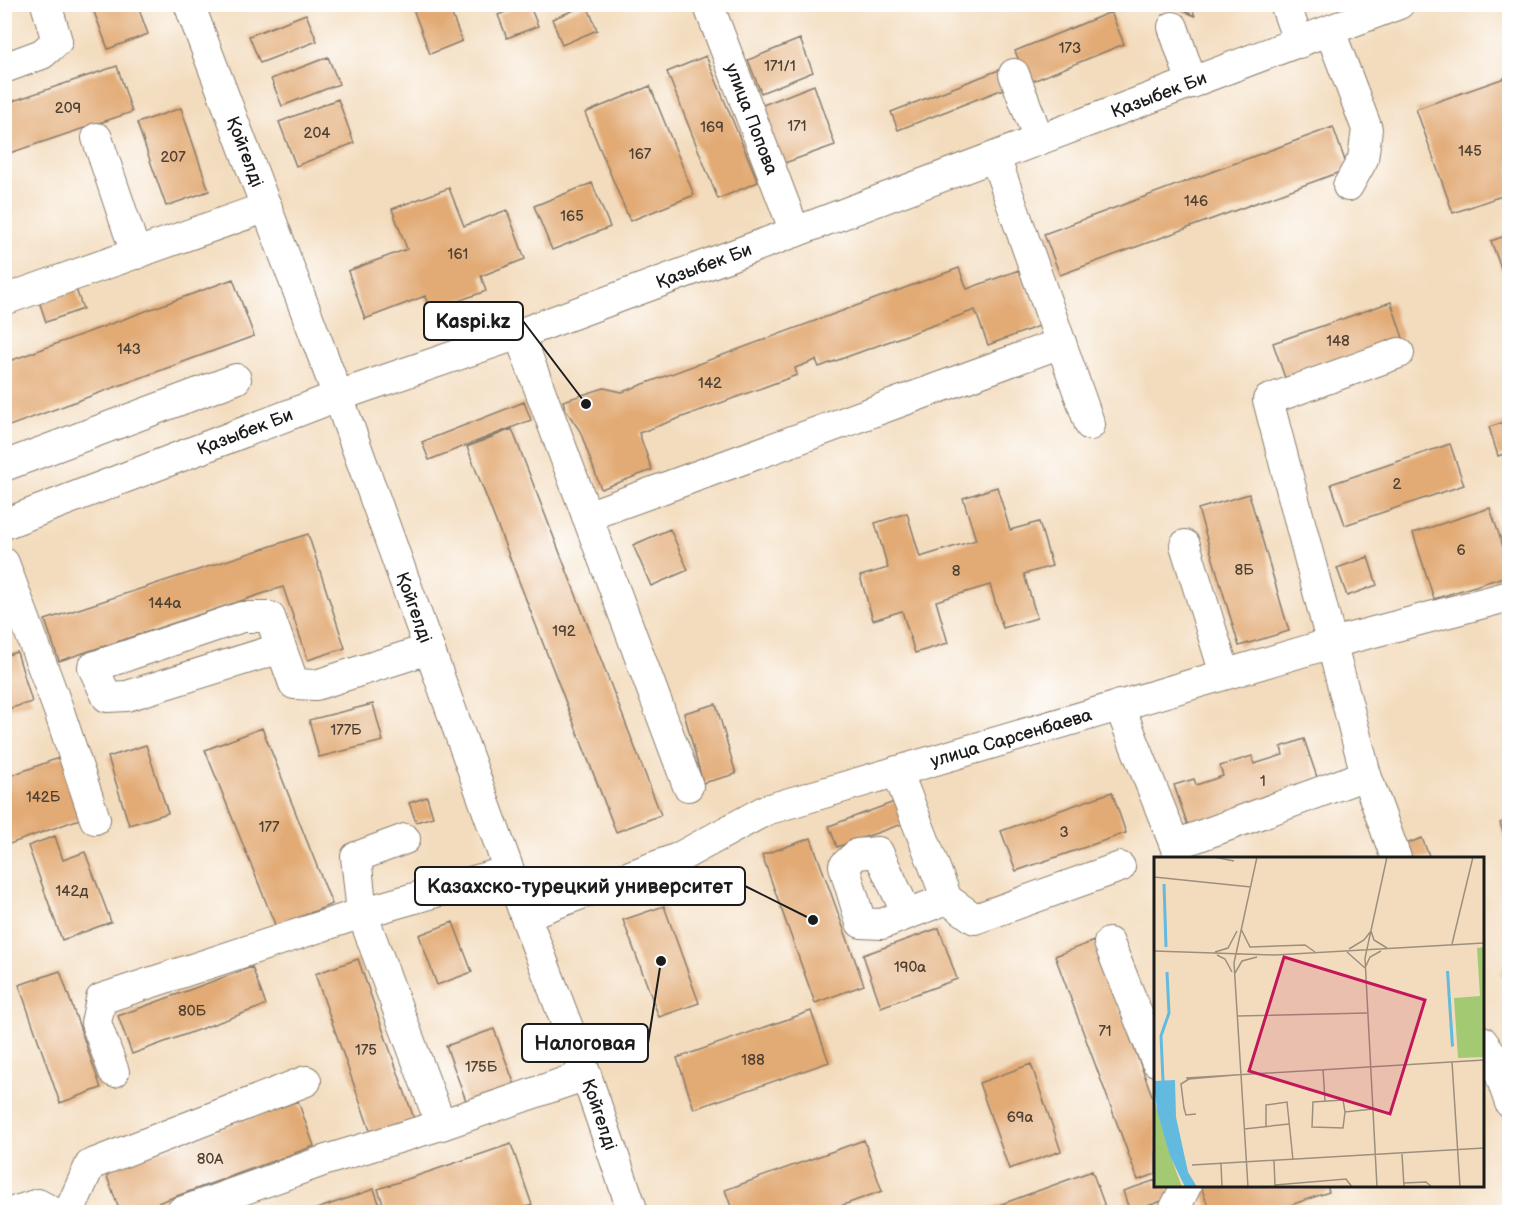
<svg xmlns="http://www.w3.org/2000/svg" width="1514" height="1217" viewBox="0 0 1514 1217" font-family="'Balsamiq Sans',sans-serif">
<rect width="100%" height="100%" fill="#fff"/>
<filter id="ink" filterUnits="userSpaceOnUse"><feTurbulence type="fractalNoise" baseFrequency=".0167" numOctaves="2"/><feDisplacementMap in="SourceGraphic" scale="12" xChannelSelector="R" yChannelSelector="G"/><feConvolveMatrix kernelMatrix="1 2 1 2 8 2 1 2 1" color-interpolation-filters="sRGB"/></filter>
<filter id="wash" filterUnits="userSpaceOnUse"><feTurbulence type="fractalNoise" baseFrequency=".008" numOctaves="4" result="noise"/><feDisplacementMap in="SourceGraphic" scale="24" xChannelSelector="R" yChannelSelector="G"/><feGaussianBlur stdDeviation="1.35" result="paint"/><feColorMatrix in="noise" values="0 0 0 0 0 0 0 0 0 0 0 0 0 0 0 0 0 1.4 0 .05"/><feComposite in="paint" operator="in"/></filter>
<g filter="url(#wash)">
<rect width="100%" height="100%" fill="#f3dcbd"/>
<g id="blocks">
<path fill="#e2aa75" d="M91 4H137L148 34 108 49Z
M425 4H448L462 41 430 54 413 9Z
M524 4H529L538 26 507 38 498 15Z
M1169 4H1191L1195 16Z
M587 5 597 30 562 45 552 19Z
M1111 12 1124 44 1028 83 1015 51Z
M306 14 317 41 260 63 249 36Z
M800 39 813 72 761 93 748 60Z
M706 56 758 182 718 199 667 72Z
M328 57 339 84 282 106 271 79Z
M117 66 132 112 4 155V104Z
M1004 68 1011 86 898 130 891 112Z
M1510 76V193L1453 213 1416 109Z
M814 85 835 145 779 165 758 107Z
M650 86 694 195 630 221 585 113Z
M338 99 354 143 296 166 279 122Z
M181 108 209 191 166 206 137 123Z
M1333 127 1348 169 1060 275 1044 234Z
M592 183 610 227 552 250 534 206Z
M449 188 464 226 507 210 525 259 481 276 486 291 430 311 425 296 365 319 348 271 407 249 392 209Z
M1510 234V290H1509L1491 241Z
M959 268 967 289 1019 270 1039 326 988 345 975 310 819 367 816 360 795 368 797 375 639 433 652 470 601 489 580 431 565 409 563 401 604 388 622 392Z
M233 279 254 336 4 428V363Z
M76 289 83 309 46 322 39 301Z
M1391 302 1403 338 1285 378 1273 343Z
M524 402 531 420 429 460 422 442Z
M1510 420V452L1498 456 1489 427Z
M512 429 661 815 616 832 467 447Z
M1450 444 1464 485 1345 525 1331 484Z
M997 487 1010 530 1039 522 1052 566 1024 574 1037 618 1003 628 990 585 936 601 948 643 915 653 902 611 873 620 860 576 888 568 875 523 907 513 920 557 976 540 963 498Z
M1249 494 1289 631 1239 646 1198 509Z
M1490 508 1510 567V575L1434 599 1413 533Z
M670 529 688 570 651 586 633 545Z
M308 534 345 648 308 660 283 587 59 661 45 620Z
M1368 557 1377 585 1347 596 1337 568Z
M17 652 32 702 4 710V656Z
M373 704 383 741 319 757 309 720Z
M716 704 736 774 703 783 684 713Z
M262 728 332 904 276 927 205 750Z
M1304 739 1319 783 1188 826 1174 785 1194 779 1196 785 1223 776 1220 766 1252 756 1254 764 1283 755 1281 747Z
M146 745 168 813 129 825 108 757Z
M67 755 88 816 4 846V778Z
M1112 792 1126 833 1016 871 1001 831Z
M427 797 433 817 416 822 409 803Z
M897 801 905 823 837 847 829 826Z
M1510 819V849H1509L1500 823Z
M55 836 63 860 85 852 111 922 62 940 28 846Z
M811 838 864 985 815 1003 762 855Z
M1422 838 1430 858H1412L1406 844Z
M664 906 699 1003 659 1017 623 920Z
M453 922 472 972 437 985 419 935Z
M939 928 957 979 881 1007 863 955Z
M1094 941 1156 1106V1174L1138 1180 1055 956Z
M358 959 417 1127 374 1142 315 974Z
M252 967 266 1005 132 1054 118 1016Z
M1510 969V994H1509L1501 972Z
M60 971 101 1088 60 1103 19 985Z
M811 1011 829 1062 694 1109 677 1058Z
M494 1029 516 1088 468 1106 446 1046Z
M1031 1064 1061 1151 1009 1169 979 1083Z
M298 1101 314 1146 133 1212H120L105 1171Z
M864 1140 882 1191 824 1212H733L725 1190Z
M511 1144 532 1205 509 1212H386L378 1189Z
M1092 1171 1107 1212H980Z
M1156 1180V1186H1168L1173 1197 1130 1212 1123 1191Z
M1201 1186H1327L1329 1192 1270 1212H1210Z
M374 1189 382 1212H308Z"/>
</g>
</g>
<g filter="url(#ink)">
<use href="#blocks" fill-opacity="0" stroke="#887c6c" stroke-width="1.5"/>
<g fill="none" stroke-linecap="round" stroke-linejoin="round">
<g stroke="#887c6c" stroke-width="32">
<g id="minor">
<path id="s1" d="M189 4 338 396 525 915 586 1075 633 1212"/>
<path id="s2" d="M708 4 795 232"/>
<path d="M1285 4 1299 43"/>
<path d="M1173 27 1192 83"/>
<path d="M1330 31 1367 129 1363 159 1348 186"/>
<path d="M4 68 42 54 57 41 46 4"/>
<path d="M1014 74 1039 140"/>
<path d="M97 138 136 254"/>
<path d="M995 157 1090 425"/>
<path d="M4 300 267 207"/>
<path d="M519 334 688 786"/>
<path d="M4 466 236 379"/>
<path d="M587 516 1061 343"/>
<path id="s3" d="M4 524 338 396 519 334 795 232 1399 4"/>
<path d="M1185 545 1225 674"/>
<path d="M4 563 59 711 95 819"/>
<path d="M281 648 127 696 107 697 93 667 242 617H270L294 684 316 685 429 649"/>
<path d="M1119 705 1180 858"/>
<path d="M897 771 947 899 975 919 1120 867"/>
<path d="M405 839 356 857 362 913 441 1125"/>
<path d="M1175 845 1366 775"/>
<path d="M1396 858 1366 775 1268 400 1399 353"/>
<path d="M907 914 878 852 857 854 844 866 861 923 882 924 947 899"/>
<path id="s4" d="M525 915 678 858 766 810 1332 643 1510 596"/>
<path d="M1109 943 1156 1061"/>
<path d="M1482 1041 1494 1057 1510 1103"/>
<path d="M114 1072 96 1023 101 999 362 913 509 871"/>
<path d="M13 1212 38 1204 53 1212"/>
<path d="M69 1212 90 1165 306 1081"/>
<path d="M181 1212 326 1160 441 1125 586 1075"/>
<path d="M1173 1212 1186 1186"/>
</g>
</g>
<use href="#minor" stroke="#fff" stroke-width="30"/>
</g>
</g>
<g text-anchor="middle" dominant-baseline="central" stroke-width="6" stroke-linejoin="round" paint-order="stroke">
<g font-size="15" fill="#4e4032">
<text x="1070" y="48">173</text>
<text x="780" y="66">171/1</text>
<text x="68" y="108">209</text>
<text x="797" y="126">171</text>
<text x="712" y="127">169</text>
<text x="317" y="133">204</text>
<text x="1470" y="151">145</text>
<text x="640" y="154">167</text>
<text x="173" y="157">207</text>
<text x="1196" y="201">146</text>
<text x="572" y="216">165</text>
<text x="458" y="254">161</text>
<text x="1338" y="341">148</text>
<text x="129" y="349">143</text>
<text x="710" y="383">142</text>
<text x="1397" y="484">2</text>
<text x="1461" y="550">6</text>
<text x="1244" y="570">8Б</text>
<text x="956" y="571">8</text>
<text x="165" y="603">144а</text>
<text x="564" y="631">192</text>
<text x="346" y="730">177Б</text>
<text x="1263" y="781">1</text>
<text x="43" y="797">142Б</text>
<text x="269" y="827">177</text>
<text x="1064" y="832">3</text>
<text x="72" y="891">142д</text>
<text x="910" y="967">190а</text>
<text x="192" y="1011">80Б</text>
<text x="1105" y="1031">71</text>
<text x="366" y="1050">175</text>
<text x="753" y="1060">188</text>
<text x="481" y="1067">175Б</text>
<text x="1020" y="1117">69а</text>
<text x="210" y="1159">80А</text>
</g>
<g font-size="18" fill="#1c1c1c" stroke="#fff">
<text stroke="none"><textPath href="#s3" startOffset="1232">Қазыбек Би</textPath></text>
<text stroke="none"><textPath href="#s2" startOffset="123">улица Попова</textPath></text>
<text stroke="none"><textPath href="#s1" startOffset="158">Қойгелді</textPath></text>
<text stroke="none"><textPath href="#s3" startOffset="746">Қазыбек Би</textPath></text>
<text stroke="none"><textPath href="#s3" startOffset="258">Қазыбек Би</textPath></text>
<text stroke="none"><textPath href="#s1" startOffset="644">Қойгелді</textPath></text>
<text stroke="none"><textPath href="#s4" startOffset="519">улица Сарсенбаева</textPath></text>
<text stroke="none"><textPath href="#s1" startOffset="1184">Қойгелді</textPath></text>
</g>
</g>
<g transform="translate(1154 857)">
<rect width="330" height="330" fill="#f3dcbd"/>
<path d="M330 90V200L304 201 300 141 326 139 323 91ZM0 243 16 298 28 330H0Z" fill="#a4c973"/>
<path d="M292 114H295L300 189 297 190ZM21 223 22 260 34 315 43 330H31L16 299 3 254 0 224Z" fill="#62badf"/>
<path fill="none" stroke="#62badf" stroke-width="3" d="M10 27 12 90M9 224 7 179 15 156 13 115"/>
<path fill="none" stroke="#9d8f7d" stroke-width="1.5" d="M60 0 80 4M0 20 97 30M87 72 96 90 151 88 161 95M217 74 220 83 233 91M298 87 319 0M195 92 210 83 217 74M0 94 121 98 330 86M61 95 74 91 83 74M193 95 211 111M63 98 71 102 78 115M211 111 216 100 227 94M81 116 88 104 103 100M84 159 213 156M298 205 306 330M169 212 171 244M32 221 330 203M35 222 27 227 30 251 32 258 42 257M35 222 81 218M191 255 189 271 158 270 159 245 189 243 191 255 219 252M112 269V248L133 245 139 303M90 272 135 267M248 297 250 330M120 303 121 329M67 307 68 330M38 308 330 291M250 326 272 325 278 330M121 328 192 322 198 330M94 330 80 106 103 0M223 330 211 101 233 0"/>
<path fill="#c2185b" fill-opacity="0.15" stroke="#c2185b" stroke-width="3" d="M130 100 271 143 236 257 95 214Z"/>
<rect width="330" height="330" fill="none" stroke="#1c1c1c" stroke-width="3"/>
</g>
<path fill="none" stroke="#1c1c1c" stroke-width="2" d="M586 404L523 321M813 920L745 886M661 961L648 1043"/>
<g fill="#1c1c1c" stroke="#fff" stroke-width="2">
<circle cx="586" cy="404" r="6"/>
<circle cx="813" cy="920" r="6"/>
<circle cx="661" cy="961" r="6"/>
</g>
<g fill="#fff" stroke="#1c1c1c" stroke-width="2">
<rect x="424" y="302" width="99" height="38" rx="6"/>
<rect x="415" y="867" width="330" height="38" rx="6"/>
<rect x="522" y="1024" width="126" height="38" rx="6"/>
</g>
<g font-size="20" text-anchor="middle" font-weight="bold" fill="#1c1c1c">
<text x="473" y="328">Kaspi.kz</text>
<text x="580" y="893">Казахско-турецкий университет</text>
<text x="585" y="1050">Налоговая</text>
</g>
<rect width="1514" height="1217" fill="none" stroke="#fff" stroke-width="24"/>
</svg>
